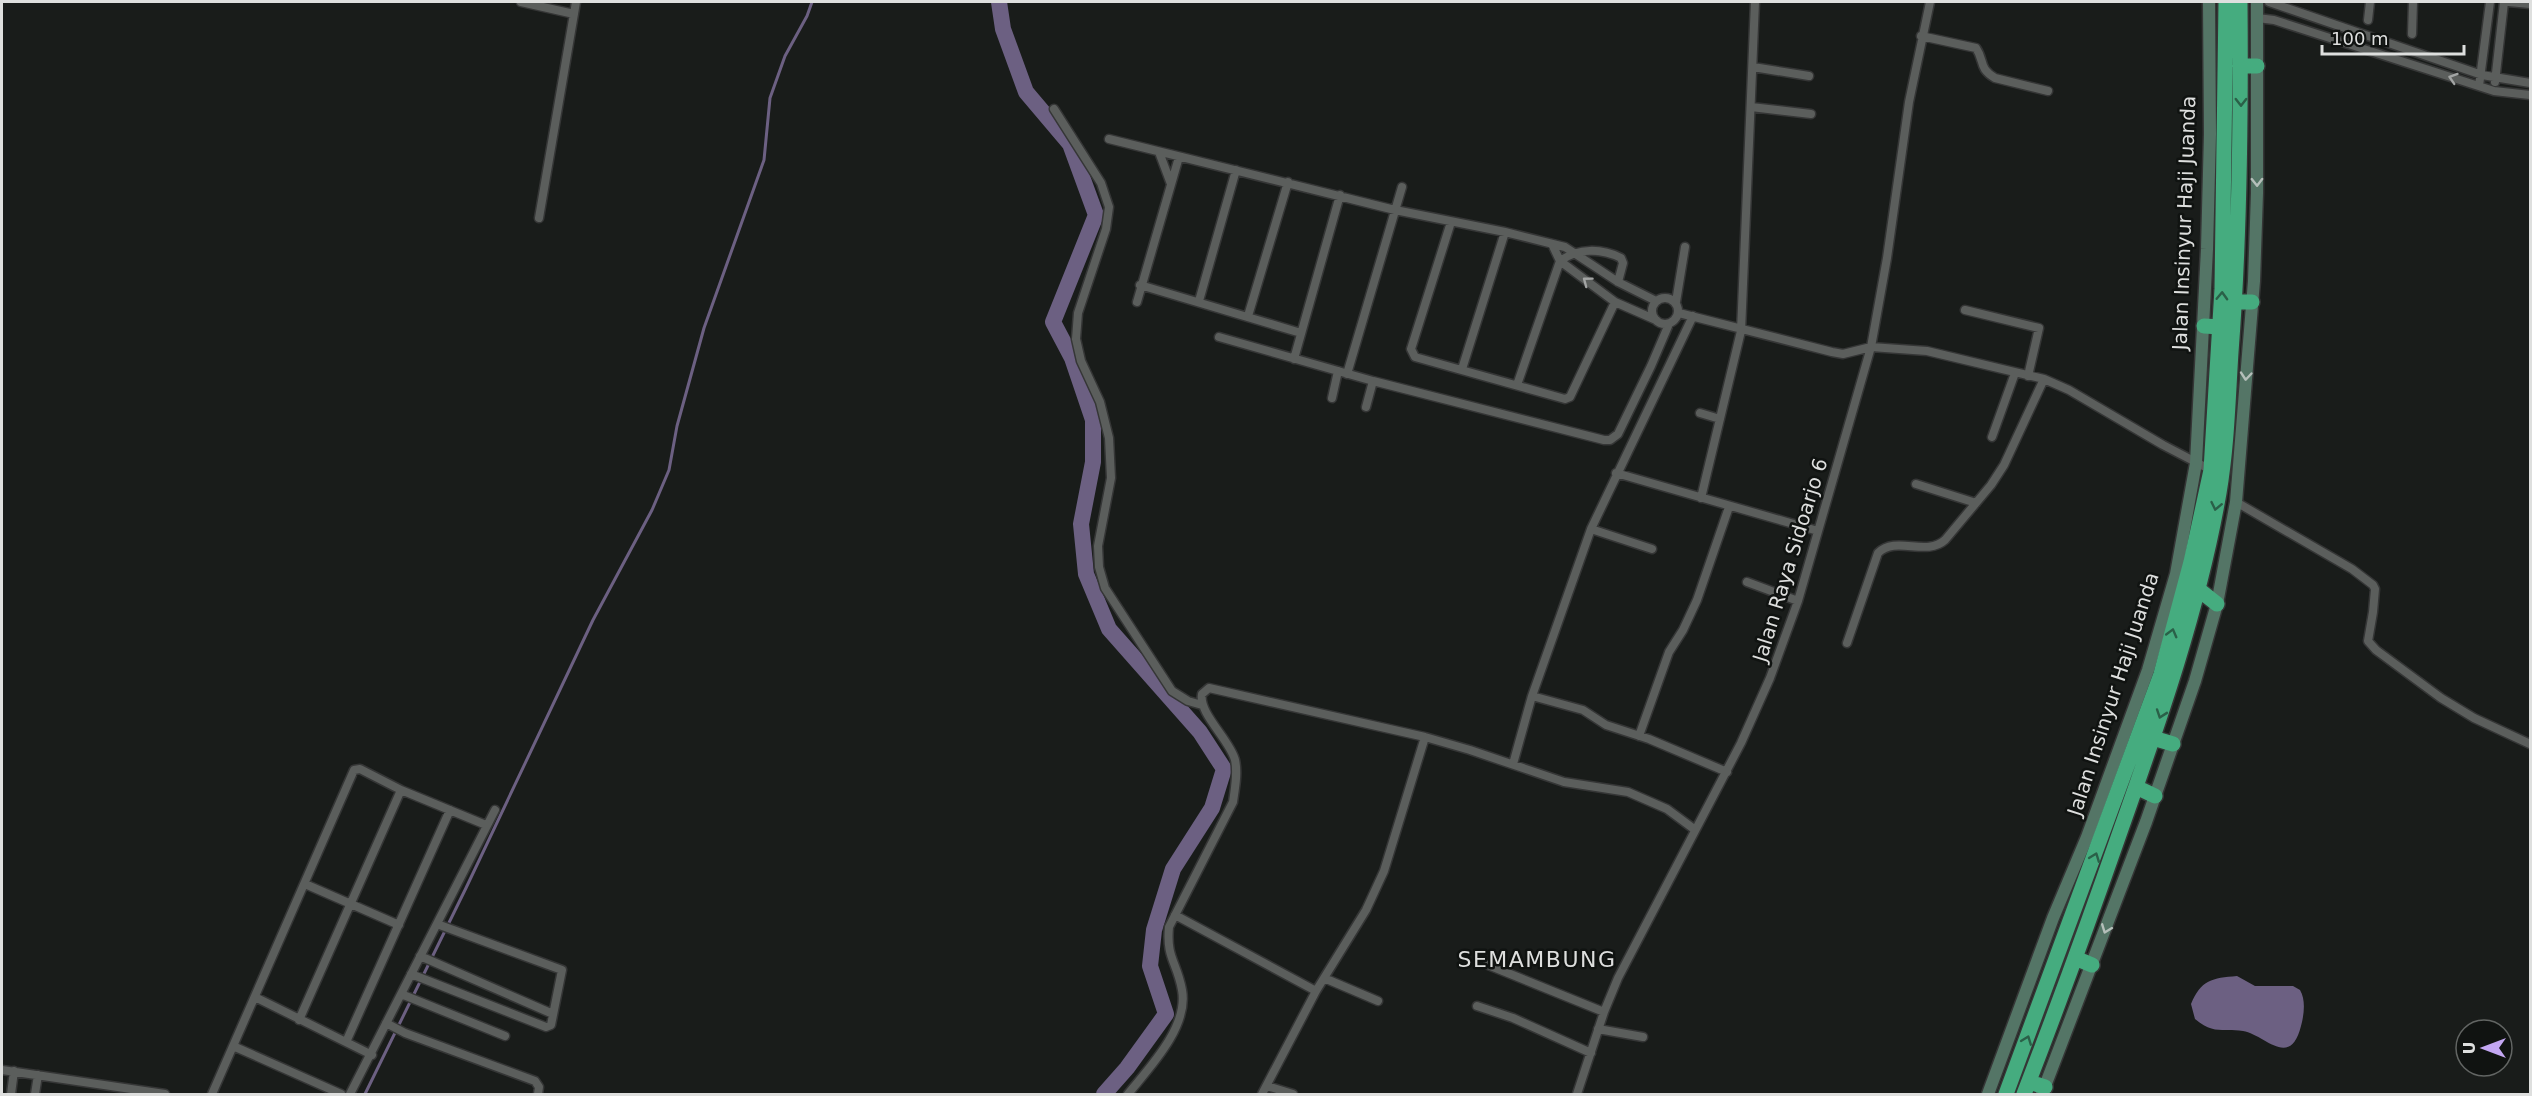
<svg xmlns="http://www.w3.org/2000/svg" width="2532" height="1096" viewBox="0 0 2532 1096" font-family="'DejaVu Sans',sans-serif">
<rect width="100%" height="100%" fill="#191c1a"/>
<path fill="#6c6082" d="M2237 976 2255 986H2293L2300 990C2306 1000 2304 1015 2301 1026 2290 1070 2264 1034 2243 1031 2223 1028 2214 1035 2195 1019L2191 1004C2201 980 2212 978 2237 976Z"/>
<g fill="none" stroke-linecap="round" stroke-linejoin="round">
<path stroke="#6c6082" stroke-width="3" d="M365 1094 466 888 593 620 652 510 669 470 677 426 704 328 764 160 770 98 785 56 807 16 812 2"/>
<path stroke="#6c6082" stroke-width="16" d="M999 2 1003 29 1026 92 1070 144 1096 215 1053 322 1072 358 1093 420V462L1081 524 1086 574 1109 629 1200 732 1224 769 1212 808 1173 869 1154 930 1150 966 1166 1014 1127 1068 1104 1094"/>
<g stroke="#353636" stroke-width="11">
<path id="street" d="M521 2 574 14
M2269 2 2482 75 2530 83
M2509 2 2530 4
M2257 18 2274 20 2494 91 2530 95
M2368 20 2370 2
M2412 34 2413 2
M1921 36 1976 48C1985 61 1978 68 1995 78L2048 91
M1753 67 1809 76
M2495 82 2504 2
M2479 86 2490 2
M1751 107 1811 114
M1054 109 1101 183 1109 207 1106 229 1078 313 1076 339 1081 361 1100 402 1109 438 1111 478 1098 546 1099 567 1105 588 1172 691 1188 701 1202 705
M1109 139 1395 210 1505 232 1565 247 1618 282 1656 301
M1159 152 1171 184
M539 218 576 2
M1451 222 1411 349 1415 357 1565 399 1570 397 1615 302
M1552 244 1560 261 1615 302 1656 320
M1140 285 1301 333
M1652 311a13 13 0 1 1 26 0a13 13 0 1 1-26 0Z
M1199 301 1236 170
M1137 302 1179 157
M1676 302 1685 247
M1965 310 2039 328 2028 376
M1679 313 1832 352 1843 354 1871 347 1927 351 2044 379 2069 390 2163 445 2211 470
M1248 316 1288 182
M1219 337 1373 381 1604 440H1610L1618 434 1651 366 1669 324
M1294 359 1340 195
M1462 369 1505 232
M1347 374 1402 187
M1517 385 1560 261C1578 248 1601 248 1621 258L1623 263 1618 282
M1332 398 1338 371
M1366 407 1373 381
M1700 413 1720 419
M1992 437 2015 373
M1616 473 1818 531
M1916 484 1976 503
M1701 498 1741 331 1755 2
M2236 502 2352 569 2373 585 2375 589 2373 612 2368 641 2376 650 2441 698 2474 718 2530 744
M1591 529 1652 549
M1747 582 1798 601
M1847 643 1878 553C1896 535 1926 557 1945 540L1991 485 2004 465 2044 379
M1532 696 1583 710 1606 725 1649 739 1727 772
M1639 736 1669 652 1683 630 1697 600 1729 507
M1513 764 1532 696 1591 529 1693 316
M305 884 399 925
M1175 915 1316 991
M420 956 553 1014
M1488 965 1604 1012
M411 974 546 1027 551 1025 562 970 437 924
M1324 978 1378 1001
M401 994 505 1036
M255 997 372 1055
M1477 1006 1513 1018 1591 1053
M299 1020 401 790
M386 1023 405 1033 535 1081 539 1087 538 1094
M1598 1029 1643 1037
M346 1042 450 810
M233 1046 341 1094
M2 1070 165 1094
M1267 1086 1293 1094
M11 1094 14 1071
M35 1094 38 1075
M212 1094 354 770 360 769 401 790 486 825
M350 1094 495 810
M1128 1094C1149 1068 1189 1027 1182 990 1177 962 1166 958 1169 927L1233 802C1235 788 1238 773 1235 760 1230 740 1198 713 1202 694L1209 688 1425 737 1470 750 1564 782 1628 792 1667 809 1694 829
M1262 1094 1316 991 1366 910 1384 871 1425 737
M1577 1094 1604 1012 1618 978 1741 743 1770 678 1798 601 1871 347 1887 258 1909 102 1930 2"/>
</g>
<g stroke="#353636" stroke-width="15">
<path id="secondary" d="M1988 1094 2053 918 2087 837 2148 670 2176 574 2196 463 2207 249 2210 134 2209 2
M2042 1094 2146 822 2195 681 2217 604 2236 502 2254 281 2257 193V2"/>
</g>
<g stroke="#353636" stroke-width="18">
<path id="highway" d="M2240 66H2257
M2235 302H2252
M2204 326 2221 327
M2198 589 2217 604
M2153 738 2173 744
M2136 787 2155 796
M2075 958 2092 965
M2029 1082 2045 1087
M2006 1094 2161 674 2191 562 2211 470 2222 289 2226 2
M2024 1094C2058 1006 2090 918 2121 829 2160 719 2199 607 2219 493 2227 446 2228 399 2231 352 2240 235 2241 119 2240 2"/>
</g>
<use href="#street" stroke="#5b5e5c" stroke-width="8"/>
<use href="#secondary" stroke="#547566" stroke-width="12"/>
<use href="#highway" stroke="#45ac7f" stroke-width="15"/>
</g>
<defs><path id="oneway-chevron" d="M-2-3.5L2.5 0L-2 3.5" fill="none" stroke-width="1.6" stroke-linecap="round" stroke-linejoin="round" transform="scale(1.5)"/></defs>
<g stroke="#a3a5a4">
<use href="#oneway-chevron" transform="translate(2453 78) rotate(-162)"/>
<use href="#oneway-chevron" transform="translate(1587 281) rotate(-143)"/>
</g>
<g stroke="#2a6048">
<use href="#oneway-chevron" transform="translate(2241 102) rotate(90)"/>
<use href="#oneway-chevron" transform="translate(2222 296) rotate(-88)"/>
<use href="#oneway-chevron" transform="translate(2216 506) rotate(102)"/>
<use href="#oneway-chevron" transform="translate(2172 633) rotate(-75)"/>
<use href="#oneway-chevron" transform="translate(2161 714) rotate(109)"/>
<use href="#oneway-chevron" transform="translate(2095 857) rotate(-69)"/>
<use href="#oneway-chevron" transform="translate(2027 1040) rotate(-69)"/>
</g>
<g stroke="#b5bfba">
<use href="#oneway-chevron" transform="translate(2257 182) rotate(89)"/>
<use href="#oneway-chevron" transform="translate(2246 376) rotate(95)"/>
<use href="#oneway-chevron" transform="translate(2106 929) rotate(111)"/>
</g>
<g text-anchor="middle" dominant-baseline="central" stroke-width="5" stroke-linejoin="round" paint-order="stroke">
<g font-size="20" fill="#dedfde" stroke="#101311">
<text transform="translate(2184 223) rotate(-88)">Jalan Insinyur Haji Juanda</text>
<text transform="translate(1790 560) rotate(-73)">Jalan Raya Sidoarjo 6</text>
<text transform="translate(2113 694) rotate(-72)">Jalan Insinyur Haji Juanda</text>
</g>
<g font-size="22" letter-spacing="1.5" fill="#dedfde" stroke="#101311">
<text x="1537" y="959">SEMAMBUNG</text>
</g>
</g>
<rect width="2532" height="1096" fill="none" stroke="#dedfde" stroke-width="6"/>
<g transform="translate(2484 1048) rotate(270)"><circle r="28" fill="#101311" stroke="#626563" stroke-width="1.5"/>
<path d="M0-4.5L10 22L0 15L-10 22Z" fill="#c3a7f2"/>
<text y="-9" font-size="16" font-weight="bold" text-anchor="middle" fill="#dedfde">U</text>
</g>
<path d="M2322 45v9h142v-9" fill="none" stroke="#dedfde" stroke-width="3"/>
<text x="2331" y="45" font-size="18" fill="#dedfde" stroke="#101311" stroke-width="4.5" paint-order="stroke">100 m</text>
</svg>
